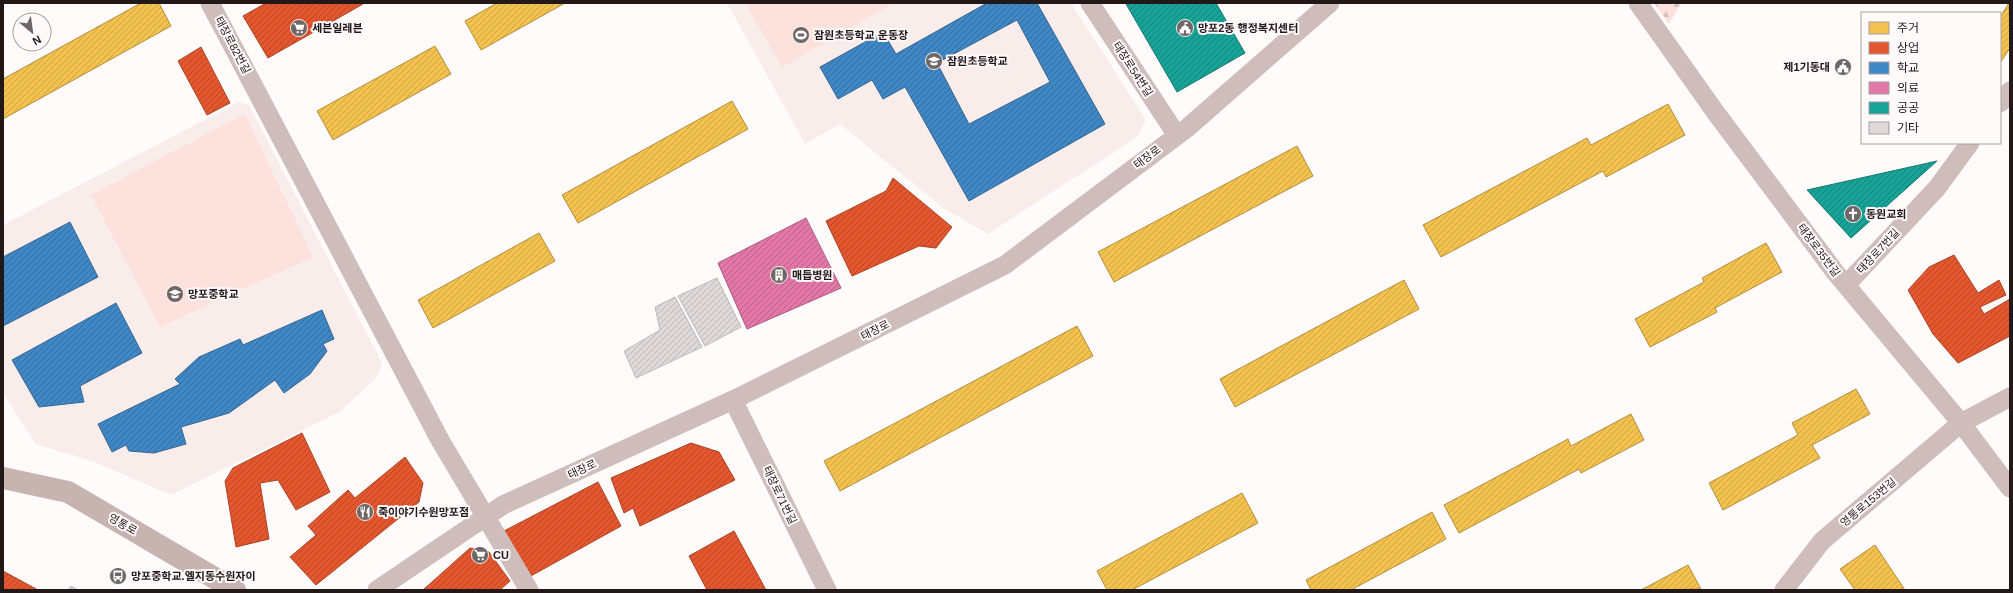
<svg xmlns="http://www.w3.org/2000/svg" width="2013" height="593" viewBox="0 0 2013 593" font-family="Helvetica,'Noto Sans KR',sans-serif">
<defs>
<pattern id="forest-firs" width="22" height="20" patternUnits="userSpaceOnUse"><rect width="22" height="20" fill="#fde1dd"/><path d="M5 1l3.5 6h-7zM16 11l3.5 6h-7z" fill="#d9c0bd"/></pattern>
<pattern id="homes-hatch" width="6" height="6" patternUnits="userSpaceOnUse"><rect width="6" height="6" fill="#f2c14e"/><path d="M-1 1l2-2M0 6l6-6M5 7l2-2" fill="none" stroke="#cfa543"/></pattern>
<pattern id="shops-hatch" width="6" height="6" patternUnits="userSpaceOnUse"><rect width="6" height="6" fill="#e4572e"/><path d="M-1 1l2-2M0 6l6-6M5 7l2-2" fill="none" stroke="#b84726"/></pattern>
<pattern id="schools-hatch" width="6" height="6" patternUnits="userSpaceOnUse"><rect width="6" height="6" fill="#3f88c5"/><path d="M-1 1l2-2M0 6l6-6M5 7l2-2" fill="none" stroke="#346e9f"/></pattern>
<pattern id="health-hatch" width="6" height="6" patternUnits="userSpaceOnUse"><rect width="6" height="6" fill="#e377a8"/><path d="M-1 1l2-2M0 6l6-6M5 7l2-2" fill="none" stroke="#b86188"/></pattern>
<pattern id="public-hatch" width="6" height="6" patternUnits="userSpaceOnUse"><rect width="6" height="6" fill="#17a398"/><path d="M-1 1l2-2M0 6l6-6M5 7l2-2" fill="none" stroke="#14847b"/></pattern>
<pattern id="building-hatch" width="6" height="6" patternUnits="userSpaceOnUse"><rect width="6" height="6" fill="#ded8d7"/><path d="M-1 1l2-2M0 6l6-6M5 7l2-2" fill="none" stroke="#beb9b8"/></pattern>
</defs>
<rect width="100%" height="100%" fill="#fefbfa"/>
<path fill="#f9edeb" d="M727 3H1071L1146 120 1137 137 988 234 943 208 840 124 805 144Z
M239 102 249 105 382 363 378 376 341 411 171 495 97 463 36 444 3 393V225Z"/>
<path fill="url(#forest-firs)" d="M1654 3H1681L1669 24Z"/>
<path fill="#fde1dd" d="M745 3H894L782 67Z
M242 115 247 118 313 257 160 327 91 195Z"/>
<path fill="url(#homes-hatch)" stroke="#b38e3e" d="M141 3H159L171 26 3 119V79Z
M497 3H565L481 50 465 21Z
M2009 3 2010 48 2000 63V17Z
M435 46 451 74 333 140 317 111Z
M732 101 748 129 578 223 562 195Z
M1668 104 1685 135 1606 177 1603 171 1441 257 1423 225 1587 138 1591 145Z
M1297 146 1313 176 1114 282 1098 252Z
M539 233 555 261 433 328 418 300Z
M1766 243 1782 272 1715 308 1717 312 1650 347 1635 319 1704 282 1702 278Z
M1404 280 1419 309 1235 407 1220 379Z
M1077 326 1093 356 840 491 824 461Z
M1856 389 1870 414 1812 445 1820 458 1723 510 1709 483 1798 435 1792 423Z
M1631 414 1644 440 1581 473 1579 469 1459 533 1444 505 1568 439 1571 446Z
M1242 493 1258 523 1132 590H1107L1097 571Z
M1432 512 1446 539 1351 590H1311L1306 580Z
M1875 545 1905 590H1855L1840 569Z
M1688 565 1701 589 1641 590Z"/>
<path fill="url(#shops-hatch)" stroke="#aa4427" d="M266 3H363V4L268 58 243 16Z
M201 47 230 103 207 115 178 61Z
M893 178 952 227 936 248 919 246 852 276 826 221 886 191Z
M1954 255 1978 293 1999 280 2006 295 1980 307 1984 314 2010 299V336L1958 363 1933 334 1908 290 1929 267Z
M302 433 330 492 296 510 278 480 260 483 269 539 236 547 225 481 233 468Z
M691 443 719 452 735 480 640 526 633 508 624 513 611 478Z
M405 457 423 483 419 502 316 585 290 557 316 535 308 526 348 490 355 498Z
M598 482 621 526 529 577 504 531Z
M734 531 766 590H707L689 556Z
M470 548 489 552 510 581 501 589 502 590H423Z
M3 571 38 590H3Z"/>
<path fill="url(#schools-hatch)" stroke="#366691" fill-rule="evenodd" d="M987 3H1037L1105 124 969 201 905 87 883 99 872 80 838 99 820 67 883 32 896 54ZM1017 20 1050 82 969 124 937 63Z
M70 222 98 277 3 326V257Z
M116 303 142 353 80 386 84 402 39 407 12 360Z
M322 310 334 339 323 344 327 351 310 374 284 393 275 380 229 413 181 427 186 444 154 453 129 451 126 445 112 452 98 424 180 384 175 379 199 357 240 339 243 345Z"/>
<path fill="url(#health-hatch)" stroke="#a95a7c" d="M806 218 841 288 747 329 718 263Z"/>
<path fill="url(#public-hatch)" stroke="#1a7971" d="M1127 3H1216L1245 53 1177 92 1126 4Z
M1937 161 1851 238 1807 190Z"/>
<path fill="url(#building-hatch)" stroke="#bfbab8" d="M717 278 741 327 705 346 678 296Z
M675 297 702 347 636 378 624 351 660 330 655 307Z
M71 586 78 590H68Z"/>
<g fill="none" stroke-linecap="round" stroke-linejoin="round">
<path stroke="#cebdba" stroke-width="19" d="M210 3 440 440 529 590
M1090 3 1176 134
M1638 3 1716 113 1835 272 1961 423 2010 488
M2000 103 2010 91
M1846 285 1937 188 1970 143
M733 400 827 590
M377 590 503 505 733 400 1005 265 1186 129 1330 3
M1784 590 1822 541 1961 423 2010 397"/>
<path stroke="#c7b4b0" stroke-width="22" d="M3 478 68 492 235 590"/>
</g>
<defs>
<g id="supermarket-disc" transform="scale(0.9)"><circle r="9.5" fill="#6e6766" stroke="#fffaf9"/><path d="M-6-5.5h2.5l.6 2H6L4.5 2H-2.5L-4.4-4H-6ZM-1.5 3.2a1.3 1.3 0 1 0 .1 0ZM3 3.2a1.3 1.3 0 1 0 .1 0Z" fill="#fff"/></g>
<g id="civic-disc" transform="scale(0.9)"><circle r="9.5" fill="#6e6766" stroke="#fffaf9"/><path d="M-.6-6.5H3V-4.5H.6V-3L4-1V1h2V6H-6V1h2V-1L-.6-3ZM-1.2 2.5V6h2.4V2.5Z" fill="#fff"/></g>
<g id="stadium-disc" transform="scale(0.9)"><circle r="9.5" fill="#6e6766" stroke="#fffaf9"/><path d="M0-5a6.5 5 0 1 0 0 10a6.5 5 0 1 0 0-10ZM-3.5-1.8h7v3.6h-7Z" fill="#fff"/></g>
<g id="school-disc" transform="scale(0.9)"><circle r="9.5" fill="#6e6766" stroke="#fffaf9"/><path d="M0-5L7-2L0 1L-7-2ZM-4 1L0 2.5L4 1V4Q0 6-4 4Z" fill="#fff"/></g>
<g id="church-disc" transform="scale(0.9)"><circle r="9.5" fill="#6e6766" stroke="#fffaf9"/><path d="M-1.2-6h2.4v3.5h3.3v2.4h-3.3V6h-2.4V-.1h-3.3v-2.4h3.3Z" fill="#fff"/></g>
<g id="building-disc" transform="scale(0.9)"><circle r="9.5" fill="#6e6766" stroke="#fffaf9"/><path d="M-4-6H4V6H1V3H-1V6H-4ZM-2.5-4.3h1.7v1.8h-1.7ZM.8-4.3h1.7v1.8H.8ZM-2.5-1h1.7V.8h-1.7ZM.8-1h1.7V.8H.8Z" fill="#fff"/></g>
<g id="restaurant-disc" transform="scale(0.9)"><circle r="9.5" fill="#6e6766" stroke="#fffaf9"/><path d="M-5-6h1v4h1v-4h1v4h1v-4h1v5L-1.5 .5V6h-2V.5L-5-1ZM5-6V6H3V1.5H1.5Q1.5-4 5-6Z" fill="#fff"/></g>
<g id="bus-disc" transform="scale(0.9)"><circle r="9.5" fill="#6e6766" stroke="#fffaf9"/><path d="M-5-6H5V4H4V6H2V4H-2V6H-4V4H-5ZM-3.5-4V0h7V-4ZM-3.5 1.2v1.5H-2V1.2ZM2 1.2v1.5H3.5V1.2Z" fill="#fff"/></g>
</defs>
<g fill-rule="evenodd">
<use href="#supermarket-disc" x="299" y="28"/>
<use href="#civic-disc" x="1185" y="28"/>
<use href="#stadium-disc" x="801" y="35"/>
<use href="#school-disc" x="934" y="61"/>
<use href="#civic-disc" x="1843" y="67"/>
<use href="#church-disc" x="1853" y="214"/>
<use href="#building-disc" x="779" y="275"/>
<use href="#school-disc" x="175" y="294"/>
<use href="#restaurant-disc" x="365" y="512"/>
<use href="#supermarket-disc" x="480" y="555"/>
<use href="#bus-disc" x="118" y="576"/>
</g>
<g text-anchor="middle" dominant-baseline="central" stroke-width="4" stroke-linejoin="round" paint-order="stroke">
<g font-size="11" font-weight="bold" fill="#211817" stroke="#fffaf9" text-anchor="start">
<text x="312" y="28">세븐일레븐</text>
<text x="1198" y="28">망포2동 행정복지센터</text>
<text x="814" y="35">잠원초등학교 운동장</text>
<text x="947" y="61">잠원초등학교</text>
<text x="1830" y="67" text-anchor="end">제1기동대</text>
<text x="1866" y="214">동원교회</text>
<text x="792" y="275">매듭병원</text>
<text x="188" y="294">망포중학교</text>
<text x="378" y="512">죽이야기수원망포점</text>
<text x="493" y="555">CU</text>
<text x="131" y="576">망포중학교.엘지동수원자이</text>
</g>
<g font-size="11" fill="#211817" stroke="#fffaf9">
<text transform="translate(233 45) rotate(62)">태장로82번길</text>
<text transform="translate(1133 69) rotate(57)">태장로54번길</text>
<text transform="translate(1147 157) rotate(-37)">태장로</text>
<text transform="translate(1819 250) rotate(53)">태장로35번길</text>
<text transform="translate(1878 251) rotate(-47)">태장로7번길</text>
<text transform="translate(875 330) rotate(-27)">태장로</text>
<text transform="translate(582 469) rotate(-25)">태장로</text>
<text transform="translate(780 495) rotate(64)">태장로71번길</text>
<text transform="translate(1868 502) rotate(-40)">영통로153번길</text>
<text transform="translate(123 524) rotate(30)">영통로</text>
</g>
</g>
<rect width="2013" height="593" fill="none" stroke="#211817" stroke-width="8"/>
<rect x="1861" y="12" width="140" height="132" fill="#fffaf9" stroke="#a6a09f"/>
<rect x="1869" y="22" width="20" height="12" fill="#f2c14e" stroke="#a6a09f"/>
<text x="1897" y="32" font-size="12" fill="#211817">주거</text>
<rect x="1869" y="42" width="20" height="12" fill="#e4572e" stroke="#a6a09f"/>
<text x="1897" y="52" font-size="12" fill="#211817">상업</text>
<rect x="1869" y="62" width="20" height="12" fill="#3f88c5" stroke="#a6a09f"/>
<text x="1897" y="72" font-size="12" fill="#211817">학교</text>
<rect x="1869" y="82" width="20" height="12" fill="#e377a8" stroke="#a6a09f"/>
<text x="1897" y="92" font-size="12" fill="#211817">의료</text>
<rect x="1869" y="102" width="20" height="12" fill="#17a398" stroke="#a6a09f"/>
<text x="1897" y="112" font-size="12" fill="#211817">공공</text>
<rect x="1869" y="122" width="20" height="12" fill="#ded8d7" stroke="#a6a09f"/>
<text x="1897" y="132" font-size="12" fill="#211817">기타</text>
<g transform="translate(32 32) rotate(151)"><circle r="19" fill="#fffaf9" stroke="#a6a09f"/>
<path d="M0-3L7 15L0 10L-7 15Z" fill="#6e6766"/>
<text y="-6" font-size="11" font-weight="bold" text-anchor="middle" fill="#211817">N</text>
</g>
</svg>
